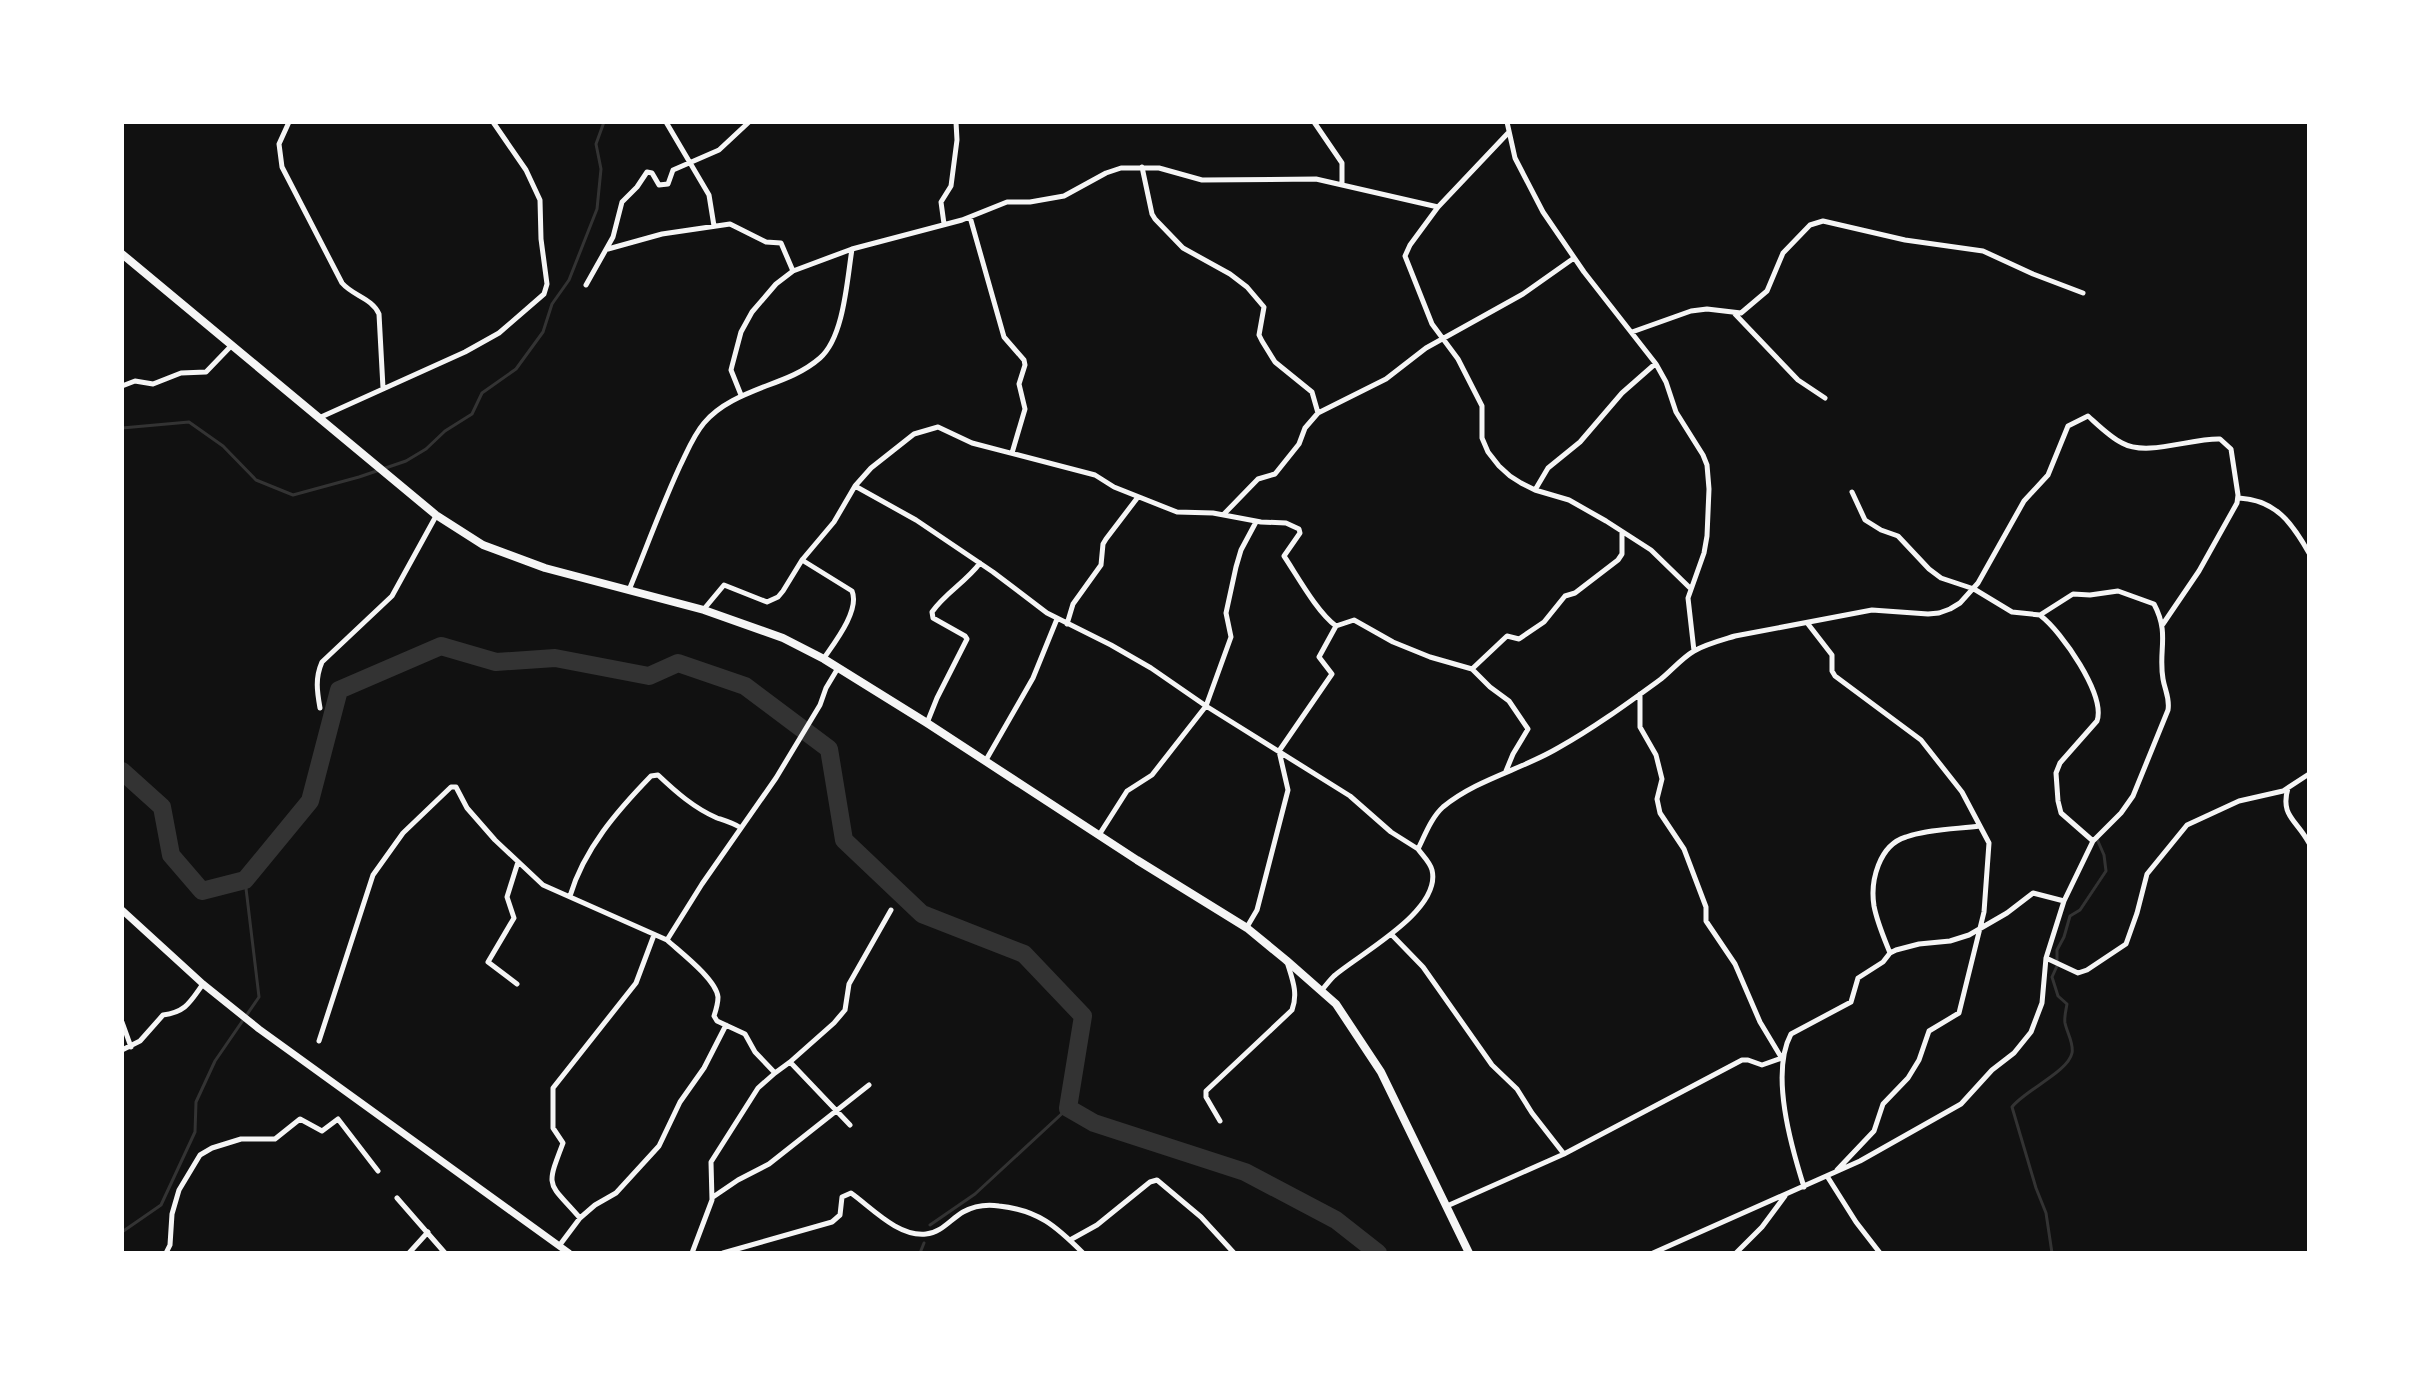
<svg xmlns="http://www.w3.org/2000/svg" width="2431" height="1375" viewBox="0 0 2431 1375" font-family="'PT Sans Narrow',sans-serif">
<rect width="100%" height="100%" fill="#111"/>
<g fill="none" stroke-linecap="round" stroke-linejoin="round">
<path stroke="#333" stroke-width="3" d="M122 428 189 422 223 446 256 480 293 495 359 477 406 461 426 449 445 431 472 414 482 393 516 369 543 332 552 304 569 280 597 209 601 169 596 144 604 122
M930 1225 975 1194 1068 1108
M122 1232 161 1205 195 1132 196 1102 215 1061 259 997 245 880
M920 1253 924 1243
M2052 1253 2046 1213 2036 1188 2012 1107C2025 1090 2068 1072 2072 1053 2074 1043 2067 1033 2065 1023 2064 1017 2066 1010 2067 1004L2058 996 2052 977 2057 966V950L2064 937 2070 916 2080 910 2106 871 2104 855 2097 839"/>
<path stroke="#333" stroke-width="18" d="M122 771 162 807 171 855 202 891 245 880 310 801 339 690 441 646 496 662 555 658 649 676 678 663 745 686 829 749 844 840 922 914 1024 954 1083 1016 1068 1108 1094 1123 1245 1172 1336 1220 1378 1253"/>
<path stroke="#f5f5f5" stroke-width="5" d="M289 122 279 144 282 167 342 283C353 296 372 298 379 314L383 388
M666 122 709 195 714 226
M1314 122 1342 163V183
M1507 122 1515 158 1543 212 1584 272 1656 364 1666 382 1676 412 1703 455 1707 465 1709 489 1707 536 1704 553 1688 598 1694 651
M1142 167 1152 214 1155 219 1183 248 1230 274 1247 287 1264 307 1259 335 1262 341 1275 362 1312 392 1318 413
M1438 207 1410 245 1405 256 1432 324 1458 359 1482 406V438L1488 452 1499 466 1510 476 1521 483 1535 490 1569 500 1606 521 1651 550 1690 588
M970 217 1004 337 1024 360 1025 365 1019 384 1025 409 1012 453
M944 224 941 202 951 186 957 140 956 122
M608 249 662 234 730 224 766 242 781 243 793 271
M586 285 613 237 622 202 637 187 647 172 652 173 659 185 668 184 673 170 719 150 749 122
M1735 314 1798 380 1825 398
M1632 332 1691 311 1707 309 1741 313 1767 291 1783 253 1810 225 1823 221 1905 240 1983 251 2033 274 2083 293
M122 386 135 381 153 384 181 373 206 372 232 345
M741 395 731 370 732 366 741 332 752 312 776 284 793 271 852 249
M321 417 465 352 499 333 544 294 547 284 541 239 540 200 526 170 493 122
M855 486 916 520 993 572 1047 613 1111 645 1151 668 1206 706 1350 796 1391 832 1418 849
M1535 490 1548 468 1580 442 1622 393 1655 364
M2239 498C2276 500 2292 523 2309 553
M1224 514 1258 479 1275 474 1299 444 1305 428 1318 413 1386 379 1426 348 1523 294 1574 258
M802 560 852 591C860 610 835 642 824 658
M629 590C646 549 661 507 680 466 687 452 693 436 704 423 720 404 743 395 766 386 785 379 804 372 820 358 844 337 847 280 852 249L962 220 1007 202H1030L1064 196 1106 173 1121 168H1159L1202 180 1316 179 1438 207 1509 132
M704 609 724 585 767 602 778 597 783 591 802 560 834 522 855 486 871 468 914 434 938 427 972 443 1095 475 1114 487 1177 512 1213 513 1261 522 1286 523 1299 529 1300 533 1284 556C1298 577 1317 612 1336 626L1354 620 1393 642 1430 657 1472 669 1490 687 1509 701 1528 729 1513 754 1506 771
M2041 616C2061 631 2106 695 2097 721L2060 763 2056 773 2058 801 2061 813 2093 841
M1067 624 1073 604 1101 565 1103 544 1106 539 1138 497
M1808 624 1832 655V671L1835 676 1921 740 1962 792 1989 843 1984 912 1959 1013 1929 1031 1919 1060 1908 1078 1883 1104 1874 1131 1837 1170
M838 668 826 688 820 705 776 778 702 884 667 940C680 952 716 979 718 997 718 1003 716 1010 714 1016L717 1021 745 1034 755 1052 775 1073 790 1062 850 1125
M1472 669 1507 636 1519 639 1544 622 1565 596 1575 593 1618 560 1622 554V532
M1640 694V727L1656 755 1662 779 1657 799 1660 813 1684 849 1706 907V921L1735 964 1760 1022 1781 1057
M320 708C317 691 315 678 322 662L392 596 436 516
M927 723 937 698 967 639 965 636 933 618 932 612C945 593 966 582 980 563
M986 760 1033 678 1057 619
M2288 788C2280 816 2296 819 2309 843
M1099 835 1127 791 1152 775 1206 706 1231 637 1226 613 1236 567 1241 550 1256 522
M570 896C584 849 617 811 651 776L658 775C676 792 694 808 717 818 726 821 733 823 741 828
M1247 927 1257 910 1288 790 1279 751 1332 674 1319 657 1336 626
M1391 934 1423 967 1492 1065 1517 1089 1532 1113 1564 1154
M1890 953C1884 938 1877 922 1874 906 1870 881 1879 845 1906 837 1929 829 1957 829 1980 826
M2046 958 2078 973 2087 970 2126 944 2137 913 2147 874 2187 825 2239 801 2283 791 2309 774
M517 984 488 962 514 918 507 897 518 862
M1322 990C1326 985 1330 980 1334 976 1359 954 1442 911 1432 870 1430 862 1423 856 1418 849 1425 835 1431 818 1443 807 1477 779 1521 770 1558 748 1594 728 1628 703 1661 679 1672 670 1682 658 1694 651 1706 644 1722 640 1735 636L1872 610 1928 614 1939 613 1950 609 1960 603 1978 583 2024 501 2048 475 2068 426 2088 416C2098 425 2110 437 2122 443 2147 457 2191 438 2220 439L2231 449 2238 495 2237 503 2199 571 2163 624
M122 1022 131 1047
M319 1041 373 875 403 833 451 787H456L467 808 495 840 543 885 667 940
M122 1050 140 1041 163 1015C186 1012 190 1002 203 984
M790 1062 834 1023 845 1010 849 984 891 910
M1220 1121 1206 1097V1091L1292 1010C1298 994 1293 981 1288 965
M1827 1176 1856 1222 1880 1253
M1804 1187C1791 1146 1770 1073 1791 1034L1851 1002 1858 978 1883 962 1890 953 1896 950 1919 944 1950 941 1969 935 2007 913 2033 893 2064 901
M713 1197 738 1180 769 1164 869 1085
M397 1198 445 1253
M1447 1206 1564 1154 1742 1060H1748L1762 1065 1782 1058
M580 1218C548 1181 545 1190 563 1143L553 1128V1088L636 983 654 935
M1070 1240 1097 1225 1150 1182 1157 1180 1201 1217 1234 1253
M559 1246 580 1218 595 1205 616 1193 659 1146 680 1102 704 1068 726 1025
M166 1253 170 1245 172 1214 179 1190 200 1155 212 1148 241 1139H275L300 1119 322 1131 338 1119 378 1171
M409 1253 428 1232
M692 1253 712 1200 711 1162 758 1088 775 1073
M723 1253 832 1222 840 1215 842 1197 851 1193C872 1208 898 1237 926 1234 941 1233 951 1219 963 1212 974 1206 986 1204 999 1206 1038 1210 1056 1226 1083 1253
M1653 1253 1860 1161 1961 1104 1992 1070 2014 1053 2031 1032 2042 1003 2046 958 2064 901 2093 841 2121 813 2133 796 2168 710C2170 698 2165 691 2163 679 2158 650 2170 634 2154 604L2118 591 2090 595 2073 594 2040 615 2012 612 1974 589 1941 578 1929 569 1898 536 1881 530 1865 520 1852 492
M1736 1253 1762 1227 1785 1196"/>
<path stroke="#f5f5f5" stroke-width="7" d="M122 910 203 984 259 1029 569 1253"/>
<path stroke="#f5f5f5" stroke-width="8" d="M122 254 436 515 483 545 545 568 704 610 783 638 824 659 927 723 1137 860 1247 928 1286 960 1336 1004 1381 1072 1469 1253"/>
</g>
<rect width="2431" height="1375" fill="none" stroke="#ffffff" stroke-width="248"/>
</svg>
